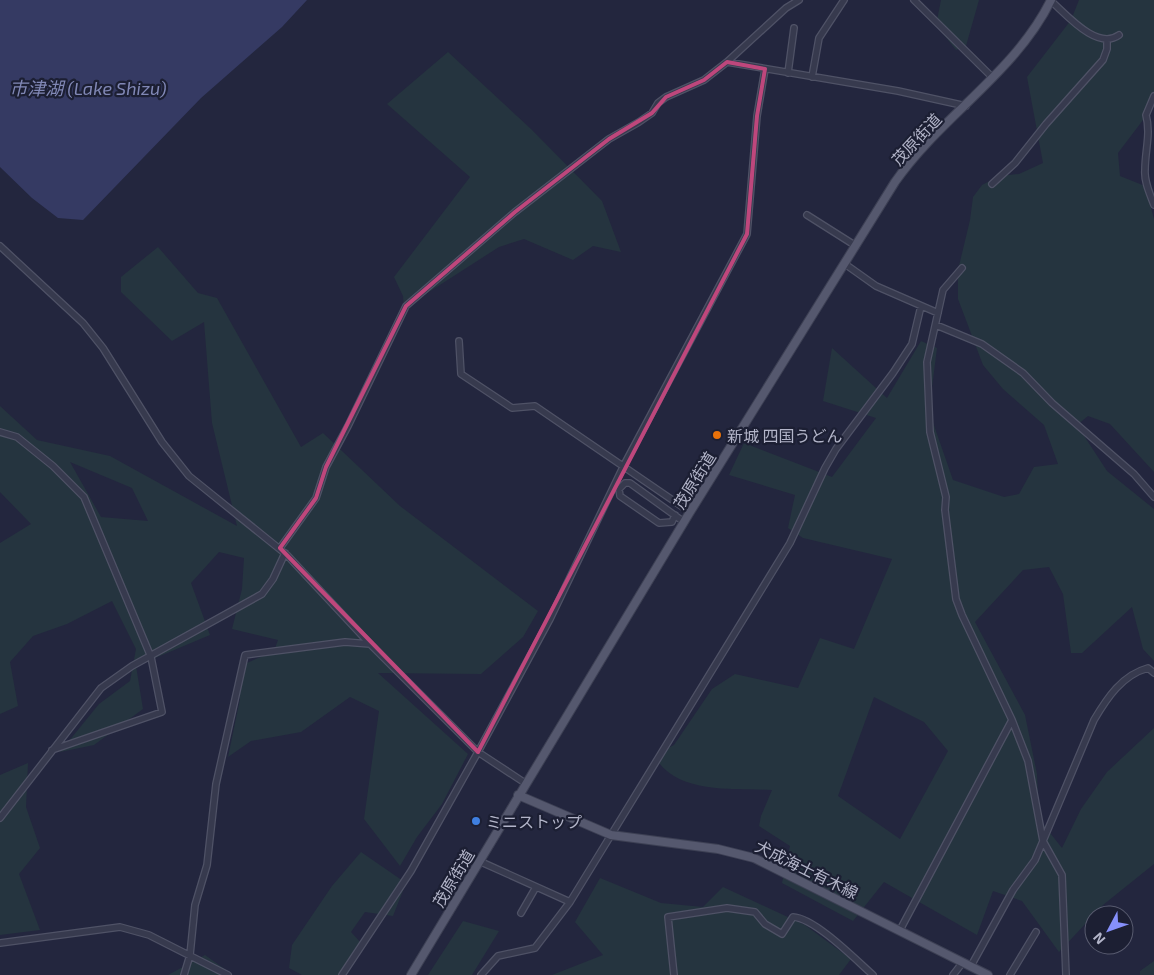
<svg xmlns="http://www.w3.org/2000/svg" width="1154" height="975" viewBox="0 0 1154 975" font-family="'Exo 2','Noto Sans JP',sans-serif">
<rect width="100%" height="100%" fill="#23263e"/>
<path fill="#25343f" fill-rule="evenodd" d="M941 0H979L966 46 956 50 936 25Z
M1079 0H1154V93L1143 120 1118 153 1120 176 1145 186 1154 219V472L1110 424 1088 416 1077 425 1107 471 1154 509V661L1143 649 1132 607 1082 653H1071L1063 594 1049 567 1023 570 975 622 1025 715 1037 774 1039 819 1062 848 1081 809 1107 772 1154 728V864L1103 905 1059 952 1022 901 993 891 977 935 884 882 853 921 782 883 790 846 759 826 761 816 772 790C736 788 683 794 659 763L662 751 674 745 712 689 735 674 798 688 820 638 854 649 892 559 803 538 788 528 795 495 729 475 744 443 832 477 876 418 823 401 832 348 887 398 921 341 937 348 929 411 953 480 1004 497 1019 494 1034 467 1058 464 1044 425 1003 389 983 365 958 299V270L970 220 973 197 982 185 999 176 1019 174 1043 163 1027 77 1071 20ZM874 697 924 722 948 751 900 839 838 796Z
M448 52 531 129 602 201 621 252 593 246 573 260 524 239 499 247 404 308 403 296 394 277 470 177 387 104Z
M916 129 922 137 911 149 902 141Z
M158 247 198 293 217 298 301 447 323 433 400 506 538 611 523 637 481 674 378 673 468 754 442 804 417 837 400 866 364 819 379 711 350 697 301 732 251 741 228 757 240 699V666L274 651 278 640 232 629 242 589 244 558 219 552 191 583 210 635 136 666 143 709 94 745 60 752 99 704 130 681 136 649 112 601 67 624 33 636 10 662 18 706 0 714V543L31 524 0 492V406L37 440 110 456 237 526 212 423 204 322 172 341 121 292V277ZM70 462 132 488 148 521 101 517Z
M28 763 26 807 40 848 19 874 40 930 0 935V775Z
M361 852 406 883 393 916 365 912 351 932 362 944 341 975H302L289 968 292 945 332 886Z
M600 878 661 903 703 907 723 887 805 925 851 959 839 975H552L603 955 575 922Z
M463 921 499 931 472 975H428Z
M205 955 233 975H168Z
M1154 961V975H1140V971Z"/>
<path fill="#353a63" d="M0 0H307L282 27 201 98 83 220 58 218 32 198 0 167Z"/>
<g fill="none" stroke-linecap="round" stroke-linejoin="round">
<g stroke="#4f5266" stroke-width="8">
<path id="minor" d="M914 0 993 78
M1051 1C1066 14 1097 51 1119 35
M727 62 786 8 799 0
M788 73 794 28
M812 77 819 38 844 0
M1154 96 1146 115C1151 134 1145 150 1145 170 1144 182 1150 194 1154 205
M992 184 1015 163 1046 124 1103 60 1107 49V39
M807 215 856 246
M0 246 83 323 103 348 162 442 189 476 287 555 370 644 478 752 525 783
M845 264 876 286 938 313
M936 325 982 344 1023 373 1052 403 1134 474 1154 497
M459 341 461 374 512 408 535 406 690 512
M0 432 17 437 53 466 84 497 151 657 162 712 52 750
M675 515 672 522 659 523 620 496 619 489 625 483H630L684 522
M280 548 316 498 326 467 348 426 406 306 515 212 609 139 639 122 652 113 658 103 666 97 704 80 727 62 898 91 966 106
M1012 720 1028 761 1043 841 1062 875 1066 975
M0 818 101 688 132 666 262 594 273 579 285 553
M479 861 570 902
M521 913 536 887
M900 930 1012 720 962 615 956 599 945 510 946 497 930 432 927 362 943 290 962 268
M0 943 120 927 149 935 228 975
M971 966 1013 890 1035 860 1094 720C1107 698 1122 675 1148 668L1154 673
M184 975 190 955 195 905 207 865 216 784 245 655 345 642 370 644
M342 975 411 871 478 752 550 619 624 465 747 234 757 116 765 69
M481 975 498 956 535 948 570 902 790 543 825 468 836 449 893 373 912 344 921 306
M674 975 668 917 727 908 755 912 765 924 782 934 793 917C815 918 856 960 873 975
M953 975 963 962
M1010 975 1036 932"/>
</g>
<g stroke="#3d4054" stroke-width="10">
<path id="major" d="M518 795 611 835 718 849 754 858 988 975
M411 975 690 512 895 182C941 116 1015 73 1051 0"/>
</g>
<use href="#minor" stroke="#373a4e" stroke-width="5.5"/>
<use href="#major" stroke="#55586e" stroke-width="8"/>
</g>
<path fill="none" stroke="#be477c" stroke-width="4" stroke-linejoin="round" d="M727 62 765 69 757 116 747 234 478 752 280 548 316 498 326 467 406 306 515 212 609 139 652 113 666 97 704 80Z"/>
<circle fill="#e8710a" stroke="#1c1f33" stroke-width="2" cx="717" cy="435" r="5"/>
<circle fill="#3f7fe0" stroke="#1c1f33" stroke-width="2" cx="476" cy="821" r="5"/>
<g text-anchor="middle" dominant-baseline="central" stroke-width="4.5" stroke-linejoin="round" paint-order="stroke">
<g font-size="16" fill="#b3b5c9" stroke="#1c1f33">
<text transform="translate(916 139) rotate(-47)">茂原街道</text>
<text transform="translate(694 480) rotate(-58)">茂原街道</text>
<text transform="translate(807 869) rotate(26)">犬成海士有木線</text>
<text transform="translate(453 878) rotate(-59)">茂原街道</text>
</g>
<g font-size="16" fill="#b3b5c9" stroke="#1c1f33" text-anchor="start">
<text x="727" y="435">新城 四国うどん</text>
<text x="486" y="821">ミニストップ</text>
</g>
<g font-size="18" font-style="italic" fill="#8188b6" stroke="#1c1f33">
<text x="88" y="88">市津湖 (Lake Shizu)</text>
</g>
</g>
<g transform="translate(1109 930) rotate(229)"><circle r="24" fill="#1c1f33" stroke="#585b6f"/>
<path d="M0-4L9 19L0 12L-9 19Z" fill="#8690fb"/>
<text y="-8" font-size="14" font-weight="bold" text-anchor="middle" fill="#b3b5c9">N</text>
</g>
</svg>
